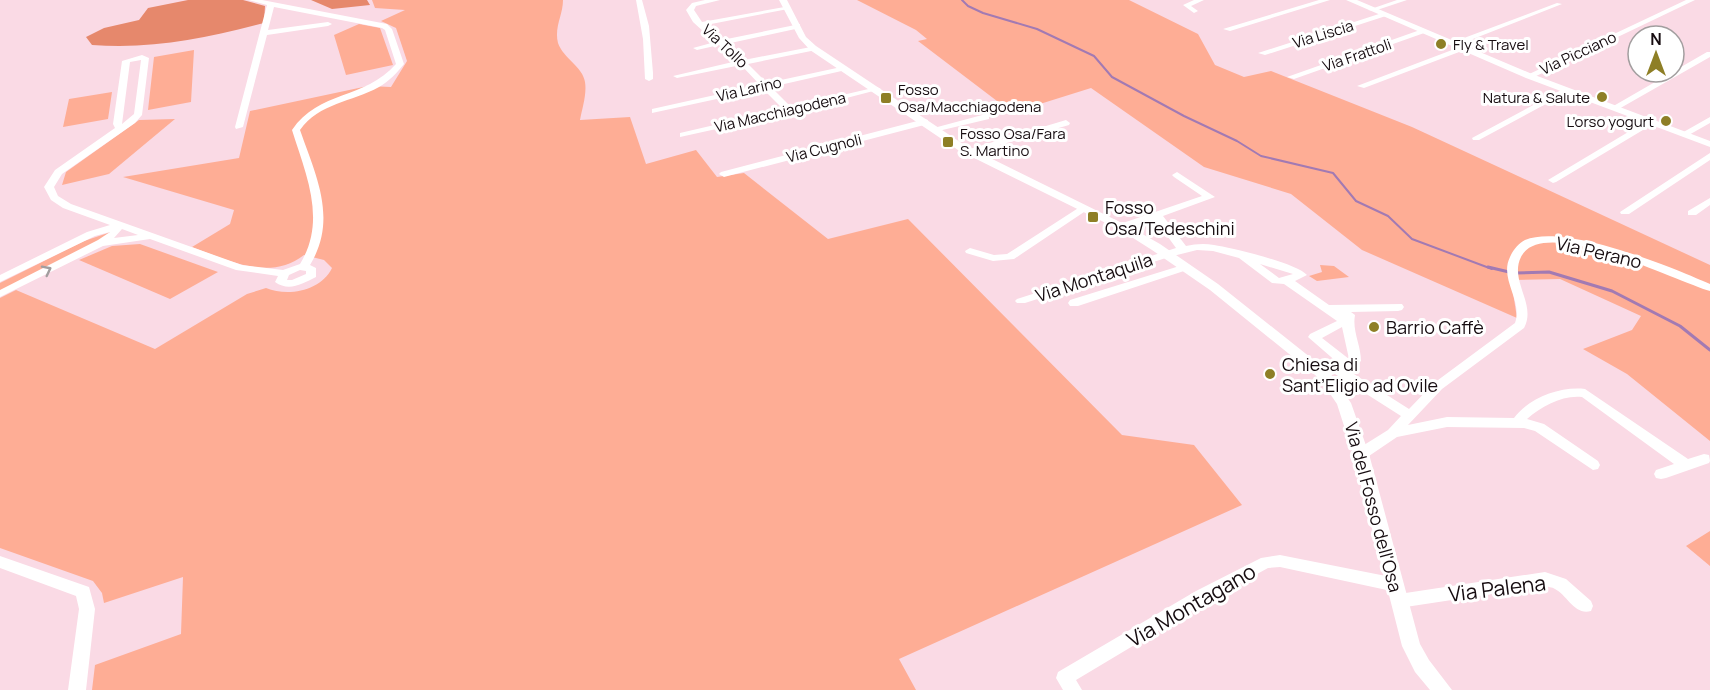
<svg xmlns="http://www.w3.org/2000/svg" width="1710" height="690" viewBox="0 0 1710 690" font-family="Manrope,sans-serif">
<rect width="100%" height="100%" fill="#fadae5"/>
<path fill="#fead95" d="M372 0H563C563 15 554 27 558 43 563 58 583 67 585 82 587 94 582 109 580 120L630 117 646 164 696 150 717 177 744 173 828 239 908 219 1122 435 1194 445 1242 505 899 659 916 690H92L95 665 181 634 183 577 104 603 102 593 93 581 0 548V298L16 290 155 349 247 294 266 288C288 297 321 291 332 268L324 260 304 255C269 282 228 260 192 247L230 224 234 210 123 177 239 158 250 111 368 86 391 87 407 61 396 28 381 21 405 10 375 8Z
M857 0H1129L1198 34 1215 65 1244 77 1271 71 1412 127 1710 265V441L1627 374 1583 349 1632 330 1641 316 1560 279 1511 280 1517 318 1362 250 1291 194 1204 167 1091 88 1024 109 997 101 918 41 927 39 916 30Z
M359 24 380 28 393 65 346 75 334 35Z
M194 50 191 102 148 110 154 57Z
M112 92 108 119 63 127 69 99Z
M175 119 109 174 62 185 66 172 139 120Z
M111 232 105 239 0 291V283L84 241Z
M140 244 218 272 170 299 79 260 112 246Z
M1320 265 1334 266 1349 277 1317 281 1309 276 1322 272Z
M1710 531V566L1686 546Z"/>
<path fill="#e6886c" d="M188 0H243L265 6 264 23C203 39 155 49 92 45L86 37 104 28 139 20 148 8Z
M311 0H367L370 5 332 9Z"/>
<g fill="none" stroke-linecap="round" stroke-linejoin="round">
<path stroke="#a27ab3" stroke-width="2" d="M962 0 968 6 983 13 1037 29 1094 56 1112 77 1184 116 1237 141 1261 156 1333 173 1356 201 1388 216 1412 239 1492 269"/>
<path stroke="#a27ab3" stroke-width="3" d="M1488 267 1509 272
M1515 273 1549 272 1612 291 1680 326 1710 350"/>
<path fill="#fff" fill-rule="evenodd" d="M248 0H262L387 24 392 29 404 64C397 73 389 81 379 87 352 102 319 103 300 130 316 176 338 219 310 265L316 268V277C302 284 289 292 275 282L278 276 236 270 150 239 103 246 0 297V290L98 240 110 232 95 236 0 282V275L87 232 110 225 63 208 51 200 44 187 55 170 115 128 113 124 122 61 142 55 149 58 142 115 135 123 62 174 54 187 58 196 71 204 242 265 283 270 300 264C327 220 306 175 292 130 319 90 364 100 396 64L385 30 382 28 274 7 268 30 328 22 332 24 328 26 267 35 243 127 236 129 235 127 267 5ZM141 60 134 114 122 124 130 62ZM122 229 138 235 114 238ZM300 270 306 271V274L292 280H287L289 275Z
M636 0H642L649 26 653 73V79L649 81 645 79 643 39Z
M705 0H720L696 6 694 10 702 22 790 6V8L788 9 706 25 722 40 800 24V28L726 44 744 60 816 46V50L748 64 767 83 846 66V70L771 87 791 107 877 87 881 89 789 113 680 137V133L783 109 763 89 652 113V109L760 85 741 65 677 78 673 76 737 61 719 45 697 50 693 48 715 42 693 22 686 10 692 3Z
M1194 0H1204L1191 6 1198 11 1194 13 1183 5Z
M1319 0H1330L1230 31 1223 29Z
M1397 0H1407L1374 11 1368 10Z
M1686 0H1695L1532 78 1525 76Z
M1557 3 1562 4 1455 46 1448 44Z
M1382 13 1389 15 1265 55 1258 53Z
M1420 30 1427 32 1294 79 1287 77Z
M1460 47 1467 49 1364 88 1357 86Z
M1707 52H1710V57L1617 110 1610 108Z
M1563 89 1570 91 1479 140H1473L1472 138Z
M986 114 989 115V119L934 132 930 129Z
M1710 117V123L1687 136H1681L1680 134Z
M925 119 928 120V124L724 177 719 174 721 172Z
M1650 119 1653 120V124L1556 182 1553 183 1548 180Z
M1066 120 1070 123 1069 125 968 154 963 151Z
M1710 153V160L1629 214H1621L1620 212Z
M1177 172 1215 197 1163 216 1186 246C1195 244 1204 243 1214 245 1233 248 1296 263 1307 275L1295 281 1329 305 1402 304 1404 307 1402 310 1398 311 1351 312 1355 315C1352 331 1361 345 1361 361L1353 368 1346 369 1409 409 1434 383 1515 323C1523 300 1499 279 1510 257 1513 250 1519 243 1525 240 1565 223 1671 267 1710 284V291C1677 282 1542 213 1521 257 1509 281 1537 304 1524 328L1442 389 1408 425 1447 417 1514 418C1529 398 1560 386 1585 389L1688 459 1704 454 1709 455 1710 461 1709 463 1666 478 1661 479 1656 478 1654 474 1656 470 1674 464 1582 397C1562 395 1542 406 1527 419L1544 424 1598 461 1600 465 1598 469 1593 470 1535 431 1524 428 1447 427 1397 437 1366 458H1356L1354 454 1356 450 1388 430 1401 416 1335 374 1322 378 1318 377 1316 374 1318 371 1338 363 1308 337 1310 334 1337 321 1284 284 1272 283 1239 258 1213 251 1197 250 1169 257 1025 303H1017L1015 301 1017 299 1176 248 1155 219 1121 230 1116 227 1117 225 1202 196 1174 177 1172 175ZM1260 264 1293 274 1279 278ZM1342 327 1349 359 1322 338Z
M1710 198V205L1696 215H1688V211Z
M1083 205 1088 208 1087 210 1014 259 993 261 966 253 965 251 970 248 994 255 1007 254Z
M1186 264 1190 265 1191 267 1190 269 1078 306H1070L1068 303 1070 300Z
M1280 555 1396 578 1401 580 1404 585 1401 590 1396 592 1280 567 1268 568 1208 601 1076 680 1082 690H1063L1056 678 1058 672 1196 591 1261 558Z
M0 556 89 587 95 609 86 690H68L79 609 76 596 0 568Z
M1545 572 1566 579 1591 601 1593 606 1591 611C1575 616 1567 595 1555 589 1552 587 1548 587 1545 586L1399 608 1393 606 1391 601 1393 596 1399 594Z"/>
<path fill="#fff" fill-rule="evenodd" d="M779 0H787L806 37 816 46 966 146 1130 227 1160 244 1218 284 1330 373 1351 403 1369 454 1420 644 1429 660 1452 690H1430L1415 672 1402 646 1353 454 1337 404 1320 379 1210 290 1152 250 1122 231 958 150 810 50 799 38Z
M1346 0H1357L1532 74 1710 141V147L1526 78Z"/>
</g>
<defs><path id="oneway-chevron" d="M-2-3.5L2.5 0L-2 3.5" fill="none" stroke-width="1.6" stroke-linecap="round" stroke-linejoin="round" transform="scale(1.5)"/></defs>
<use stroke="#a29e9f" href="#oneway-chevron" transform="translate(47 270) rotate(-27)"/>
<g fill="#8e7f26" stroke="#fff" stroke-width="2">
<circle cx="1441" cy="44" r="6"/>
<circle cx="1602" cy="97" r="6"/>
<rect x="880" y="92" width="12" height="12" rx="3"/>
<circle cx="1666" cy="121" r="6"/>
<rect x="942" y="136" width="12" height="12" rx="3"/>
<rect x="1087" y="211" width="12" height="12" rx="3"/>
<circle cx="1374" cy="327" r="6"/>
<circle cx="1270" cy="374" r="6"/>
</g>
<g text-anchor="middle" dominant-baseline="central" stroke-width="6" stroke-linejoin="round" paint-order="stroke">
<g font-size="15" fill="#160c10" stroke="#fff">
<text transform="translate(1323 34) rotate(-17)">Via Liscia</text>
<text transform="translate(725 46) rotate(43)">Via Tollo</text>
<text transform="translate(1578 53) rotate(-25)">Via Picciano</text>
<text transform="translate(1357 55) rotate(-19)">Via Frattoli</text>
<text transform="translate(749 89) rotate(-13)">Via Larino</text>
<text transform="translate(780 112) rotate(-13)">Via Macchiagodena</text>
<text transform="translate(824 148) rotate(-14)">Via Cugnoli</text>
</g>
<g font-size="15" fill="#160c10" stroke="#fff" text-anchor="start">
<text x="1453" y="44">Fly &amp; Travel</text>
<text x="898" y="89">Fosso<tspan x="898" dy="17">Osa/Macchiagodena</tspan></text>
<text x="1590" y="97" text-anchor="end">Natura &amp; Salute</text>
<text x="1654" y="121" text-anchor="end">L'orso yogurt</text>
<text x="960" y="133">Fosso Osa/Fara<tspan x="960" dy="17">S. Martino</tspan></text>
</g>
<g font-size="18" fill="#160c10" stroke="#fff" text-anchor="start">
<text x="1105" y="207">Fosso<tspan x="1105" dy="21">Osa/Tedeschini</tspan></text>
<text x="1386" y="327">Barrio Caffè</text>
<text x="1282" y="364">Chiesa di<tspan x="1282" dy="21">Sant’Eligio ad Ovile</tspan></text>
</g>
<g font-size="18" fill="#160c10" stroke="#fff">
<text transform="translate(1599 252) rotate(13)">Via Perano</text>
<text transform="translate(1094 277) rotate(-18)">Via Montaquila</text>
<text transform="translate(1374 507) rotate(75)">Via del Fosso dell'Osa</text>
</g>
<g font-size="21" fill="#160c10" stroke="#fff">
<text transform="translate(1497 588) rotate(-7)">Via Palena</text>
<text transform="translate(1191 605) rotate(-30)">Via Montagano</text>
</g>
</g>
<g transform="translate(1656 54)"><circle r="28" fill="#ffffff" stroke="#a29e9f" stroke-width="1.5"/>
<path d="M0-4.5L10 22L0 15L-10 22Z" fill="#8e7f26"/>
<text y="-9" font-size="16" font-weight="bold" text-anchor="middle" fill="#160c10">N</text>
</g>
</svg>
